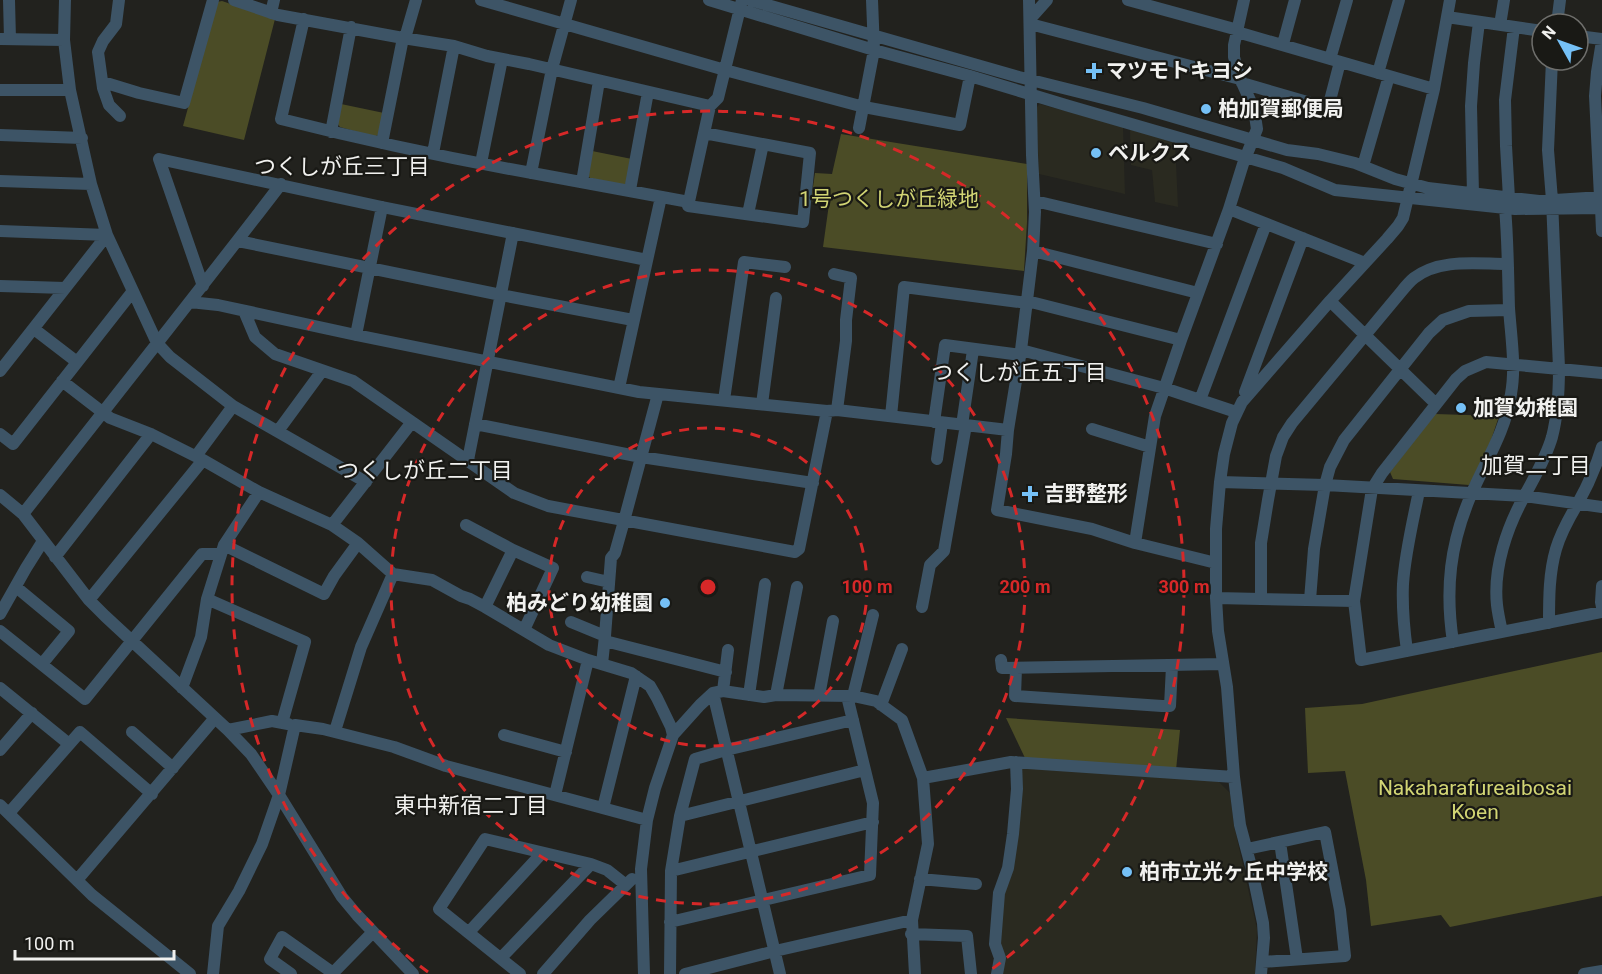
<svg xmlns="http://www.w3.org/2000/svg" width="1602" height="974" viewBox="0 0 1602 974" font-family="Roboto,'Noto Sans JP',sans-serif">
<rect width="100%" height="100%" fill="#22221e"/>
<path fill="#2a2a20" d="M1040 104 1123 127 1125 194 1039 174 1036 108Z
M1130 129 1175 141 1178 207 1155 202 1152 170 1131 165Z
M1022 767 1217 780 1230 793 1234 825 1257 929 1255 974H1000L998 944 1002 892Z"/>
<path fill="#4b4c26" d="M222 1 275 19 244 140 183 126 217 2Z
M341 104 384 113 379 134 375 137 340 127 337 123Z
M841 134 1027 164V222L1024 271 823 247 829 204 811 201 815 173 832 174Z
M592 151 632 159 628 181 624 185 590 178 587 174Z
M1435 414 1499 416 1486 455 1469 485 1393 479 1390 472Z
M1602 652V896L1450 927 1441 915 1371 926 1366 880 1345 771 1308 773 1305 708 1362 704Z
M1006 718 1180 730 1176 770 1025 758Z"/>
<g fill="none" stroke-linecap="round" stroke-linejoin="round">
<path stroke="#3d5466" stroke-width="12" d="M9 0 10 39
M65 0 64 40 70 90 91 184 107 235 157 343 170 357 233 406 366 482
M119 0 116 24 103 41 98 52 103 88 109 105 120 116
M234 0 278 15 403 38 454 46 487 56 529 64 710 106
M481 0 725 70 864 107 960 125 970 76
M709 0 874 50 970 76 1069 106 1283 168 1335 190 1515 209 1602 208
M750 0 1019 77 1143 108 1287 150 1318 154 1355 163 1395 179 1428 188 1539 201 1602 197
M1029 0 1032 155 1035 212 1033 251 1021 350 1008 430 1006 454 997 510 1092 529 1135 543 1216 563
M1128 0 1238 30
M271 13 274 0
M1447 17 1542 31
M304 19 281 119C364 140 447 158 532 173 584 183 637 192 689 202
M1030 19 1047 0
M1030 24 1240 79
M1557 24 1560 0
M1500 25 1504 0
M1237 32 1434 89
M1578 36 1602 39
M405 38 416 0
M0 39 64 40
M1283 44 1295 0
M1330 59 1347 0
M1378 73 1399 0
M103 82 139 93 184 103 213 0
M1242 83 1328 108 1340 62
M0 90H70
M859 128 874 50 872 0
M331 132 351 27
M704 133 810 153 803 222 688 206 710 106 718 98 742 0
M0 135 82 138
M382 143 403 38
M433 153 454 46
M481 163 502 59
M1363 166 1389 76
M531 173 552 69 571 0
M0 181 91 184
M582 182 599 81
M630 190 648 92
M1473 194 1471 106 1474 63 1479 22
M1600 197 1595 96 1597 72 1602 41
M1509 198 1506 146 1505 100 1514 27
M1035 201 1217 244
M1601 208 1602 231
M1229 209 1365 263
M748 214 763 144
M0 231 107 235
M238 241 501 295 633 320
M1033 251 1198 293
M834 274 851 278 846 320V341L837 410
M0 286 65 288
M203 286 159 159 382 207 647 260
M1027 301 1181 340
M1330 301 1435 403
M190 302 218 305 356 335 639 392 827 411 837 410 1008 430
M244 311 255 337 275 354 353 381 514 493 548 506 795 552 799 549 827 411
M34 329 77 362
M356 335 382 207
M1021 350 1164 388 1236 412
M0 371 107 235
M1602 373 1486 362 1465 371 1456 379 1382 473 1372 489 1354 601 1361 660 1602 612
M62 381 110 418 151 434 203 460 259 492 332 525 412 422
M619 388 661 197
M1245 392 1303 238
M724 400 744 262 785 267
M1200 400 1266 224
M762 404 776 298
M891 416 904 287 1027 303
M934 422 945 345 1021 355
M475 424 641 457 813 483
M962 425 973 350
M1092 429 1150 447
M278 431 322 371
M0 434 13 444 133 291
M196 456 233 406
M937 459 942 423
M468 460 513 233
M1220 482 1325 485 1524 496 1602 507
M0 495 23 514 89 600 105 616 228 730 251 754 279 795 342 897 357 915 413 974
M23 514C109 404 196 295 281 184
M332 525 358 543 393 574 432 580 461 596 470 599 485 607 549 645 588 660 631 673 650 686 657 698 671 727 673 735
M466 525 513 550 553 568 524 630
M1135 543 1155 416 1181 340 1229 209 1243 164 1257 129 1254 109 1239 76 1234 57V45L1244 0
M224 545 324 594 334 576 358 543
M55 557 151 434
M587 577 609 582
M1602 586 1601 602 1602 607
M16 587 69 631 42 664
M1216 598 1261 599
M207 599 305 642 282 723
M89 600 203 460
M1310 600 1314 549 1325 485 1330 467 1344 440 1429 333 1443 320 1469 311 1509 310
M1354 601 1261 599V543L1268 500 1276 456 1283 437 1292 423 1401 292C1405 287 1409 282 1414 278 1440 258 1477 264 1507 264
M485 607 513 550
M922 607 930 565 944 551 966 425
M0 614 26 568 43 541
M571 622 605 636
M1549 623C1549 598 1549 573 1556 549 1561 532 1569 518 1578 503 1588 485 1596 467 1602 447
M0 631 85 699 202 554H220
M1502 632C1500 623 1498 614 1497 605 1493 568 1507 527 1525 495 1535 476 1546 458 1552 437 1558 414 1559 391 1559 368L1552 200 1548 150 1552 60
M605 641 726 672
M1453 642C1445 589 1450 544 1471 495 1486 460 1505 433 1511 394 1516 366 1511 337 1509 308 1508 275 1508 241 1505 208
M1407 651C1404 629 1402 607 1403 584 1405 553 1413 521 1419 491
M1001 660 1002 668 1223 664
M602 664 605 636 611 558 615 553 624 521 658 394
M1016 668 1015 696 1162 706H1170L1172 666
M0 688 69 744
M182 688 201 637 207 599 224 545 259 492
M723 691 728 650
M713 693 780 974
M749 695 765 584
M776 695 797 587
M819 696 833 621
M853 696 873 615
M881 705 902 649
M228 730 272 721 288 724
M335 731 361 647 393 574
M132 732 173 768
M504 735 566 752
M0 750 32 713
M923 778 1011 762 1234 777
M555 795 588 660
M0 805 92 895 190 974
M603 808 636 676
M9 813 80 732 152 794
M680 816 865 770
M1280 842 1297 959
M1247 849 1325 832 1340 910 1345 956 1262 962
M671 871 873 822
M920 879 976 884
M77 880 215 718
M670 922 870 875 873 803 847 696
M469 932 542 853
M911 934 967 936 971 974
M501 958 591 864
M213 974 218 926 239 891 262 844 279 795 295 725 323 729 394 747 446 766 647 820
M291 974 270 959 282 937 333 973
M332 974 373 932
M520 974 439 909 485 839 591 864 607 870 626 885
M543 974 590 920 632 879
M644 974 641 869 647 820 655 788 673 735 700 705 713 693 723 691 764 697 776 695 853 696 876 701 902 720 923 778 928 844 912 920 915 974
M670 974 671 871 680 816 695 759 726 750 853 720
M685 974 775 951 912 920
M997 974 1000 958 995 944 999 893 1008 868 1013 834 1017 789 1016 762
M1261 974 1264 938 1263 923 1252 870 1240 825 1234 777 1227 687 1218 631 1216 598V529L1220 482 1224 454 1232 423 1242 402 1330 301 1387 239 1398 226 1403 218 1434 89 1450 0
M1584 974 1602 971"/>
</g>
<g fill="none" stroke="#d62828" stroke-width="3" stroke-dasharray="10 8">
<circle cx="708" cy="587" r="159"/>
<circle cx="708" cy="587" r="317"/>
<path d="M428 972A476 476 0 1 1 988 972"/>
</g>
<g fill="#75c0f6" stroke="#191915" stroke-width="2">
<path d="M1091 62h6v6h6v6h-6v6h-6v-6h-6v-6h6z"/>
<circle cx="1206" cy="109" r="6"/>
<circle cx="1096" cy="153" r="6"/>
<circle cx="1461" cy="408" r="6"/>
<path d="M1027 485h6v6h6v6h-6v6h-6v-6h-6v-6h6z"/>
<circle cx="665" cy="603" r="6"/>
<circle cx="1127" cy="872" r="6"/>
</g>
<g text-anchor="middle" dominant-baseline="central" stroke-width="4.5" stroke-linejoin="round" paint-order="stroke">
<g font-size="21" font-weight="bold" fill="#f1f1ef" stroke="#191915" text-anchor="start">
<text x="1106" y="71">マツモトキヨシ</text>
<text x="1218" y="109">柏加賀郵便局</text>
<text x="1108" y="153">ベルクス</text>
<text x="1473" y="408">加賀幼稚園</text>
<text x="1044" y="494">吉野整形</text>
<text x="653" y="603" text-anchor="end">柏みどり幼稚園</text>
<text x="1139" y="872">柏市立光ヶ丘中学校</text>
</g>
<g font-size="21" fill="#d2d574" stroke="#191915">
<text x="889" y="199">1号つくしが丘緑地</text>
<text x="1475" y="788">Nakaharafureaibosai<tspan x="1475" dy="24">Koen</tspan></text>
</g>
<g font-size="22" fill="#f1f1ef" stroke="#191915">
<text x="342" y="166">つくしが丘三丁目</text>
<text x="1019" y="372">つくしが丘五丁目</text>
<text x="1536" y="465">加賀二丁目</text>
<text x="425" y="470">つくしが丘二丁目</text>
<text x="471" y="805">東中新宿二丁目</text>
</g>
</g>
<circle cx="708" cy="587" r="9" fill="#d62828" stroke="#191915" stroke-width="3"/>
<g font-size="18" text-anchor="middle" font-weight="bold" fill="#d62828" stroke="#191915" stroke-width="4.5" stroke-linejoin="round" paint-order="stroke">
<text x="867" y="593">100 m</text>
<text x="1025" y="593">200 m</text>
<text x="1184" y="593">300 m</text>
</g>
<g transform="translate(1560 42) rotate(310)"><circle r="28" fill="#191915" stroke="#6f6f6c" stroke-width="1.5"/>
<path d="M0-4.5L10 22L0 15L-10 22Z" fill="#75c0f6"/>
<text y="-9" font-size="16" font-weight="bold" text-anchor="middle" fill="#f1f1ef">N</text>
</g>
<path d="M15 950v9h159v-9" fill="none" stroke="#f1f1ef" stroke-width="3"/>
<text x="24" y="950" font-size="18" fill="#f1f1ef" stroke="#191915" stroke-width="4.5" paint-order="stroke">100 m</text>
</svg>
